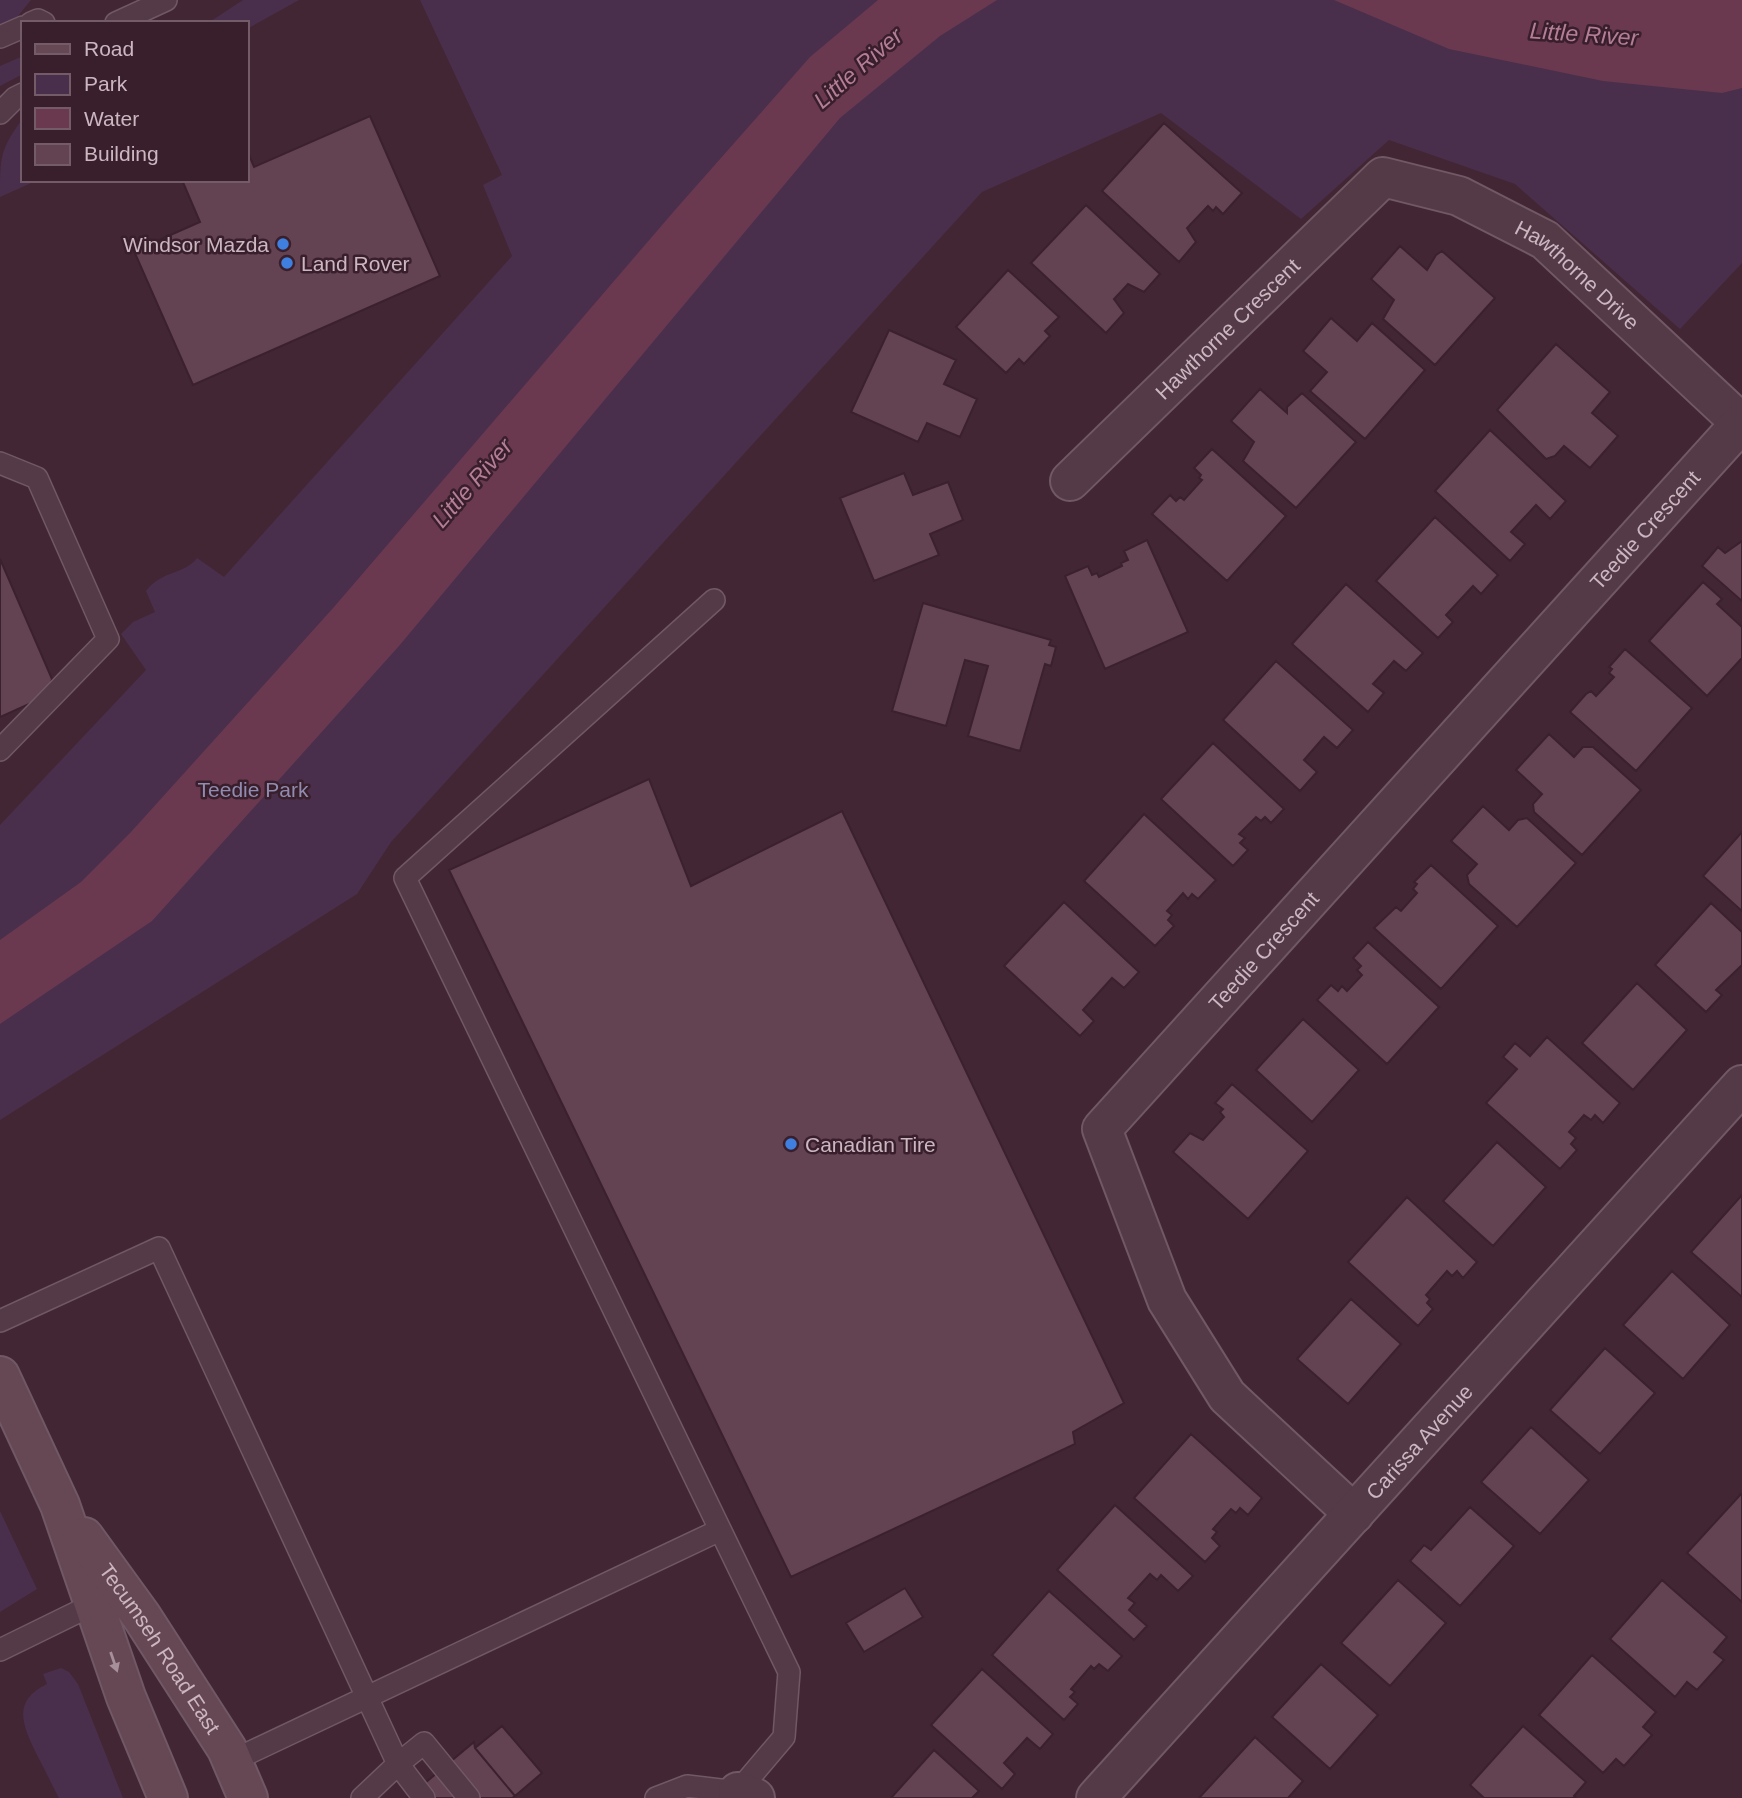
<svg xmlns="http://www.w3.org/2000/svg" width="1742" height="1798" viewBox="0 0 1742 1798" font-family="Arial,sans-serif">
<rect width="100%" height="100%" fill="#432634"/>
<path fill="#492f4b" d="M0 0H31L18 16 0 25Z
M243 0H299L247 29V23H208Z
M420 0H1742V263L1680 329 1515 184 1389 140 1301 219 1161 113 982 192 391 842 357 894 0 1120V825L146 670 121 634 133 622 155 612 146 591C162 570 184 575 197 558L224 577 512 256 483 185 502 175Z
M23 56V74L0 86V66Z
M23 118V180H38L0 197C0 156 0 150 23 118Z
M0 1511 37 1589 0 1612Z
M61 1668 69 1672 78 1684 123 1798H59C51 1783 44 1768 36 1753 22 1724 12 1701 47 1684L43 1674Z"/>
<path fill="#6a3950" d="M878 0H997L940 36 840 118 399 646 152 921 0 1024V940L81 882 131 832 334 607 675 210 810 57Z
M1334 0H1742V88L1722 93 1603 81 1449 49Z"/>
<path fill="#634251" stroke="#3a212d" stroke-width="2" d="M370 116 440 276 193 385 134 251 200 222 182 180H247V150L254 167Z
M1164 123 1242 193 1223 214 1216 207 1213 211 1208 206 1187 228 1196 242 1179 262 1102 191Z
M1086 205 1160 274 1144 292 1128 284 1114 299 1124 313 1106 333 1031 263Z
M1400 246 1427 270 1436 255 1442 251 1495 298 1435 365 1383 319 1394 300 1371 279Z
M1008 270 1059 317 1045 331 1050 336 1024 364 1019 359 1006 373 956 327Z
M1331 318 1357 341 1372 323 1425 370 1365 439 1310 391 1327 372 1303 351Z
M889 330 956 360 944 384 977 399 960 437 927 423 918 442 851 412Z
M1556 344 1610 392 1592 413 1618 436 1590 468 1564 446 1555 456 1546 459 1497 410Z
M1260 389 1287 413V407L1302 393 1356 442 1296 508 1243 461 1254 442 1231 421Z
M1490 430 1566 501 1550 519 1536 505 1511 532 1525 544 1510 561 1435 491Z
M1212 449 1286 516 1227 581 1152 514 1170 495 1176 501 1180 497 1184 500 1202 480 1199 478 1201 475 1194 468Z
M904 473 913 495 948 482 963 520 930 534 939 555 874 581 840 498Z
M1435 517 1498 575 1481 594 1473 586 1446 615 1453 622 1438 638 1376 581Z
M1147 540 1188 632 1105 669 1065 576 1088 566 1092 575 1097 573 1099 577 1122 566 1121 563 1128 560 1124 551Z
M1742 541V601L1702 566 1718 547 1725 553Z
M0 559 52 679 47 696 0 717Z
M1703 582 1722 599 1717 604 1742 627V658L1707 696 1649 641Z
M1346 584 1423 653 1406 671 1394 661 1373 684 1384 693 1368 712 1292 644Z
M923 603 1051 640 1049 645 1056 647 1051 666 1045 664 1020 751 968 736 988 666 965 660 946 726 892 711Z
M1625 649 1692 708 1636 771 1570 712 1586 694 1591 691 1596 696 1614 677 1609 673 1612 669 1609 667Z
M1276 661 1353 730 1337 748 1324 737 1304 760 1317 772 1300 791 1223 720Z
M1549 734 1574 757 1583 747H1593L1641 790 1582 855 1534 812 1533 804 1542 794 1516 770Z
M1213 743 1284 809 1271 823 1265 817 1261 821 1256 817 1239 834 1245 838 1240 843 1248 850 1233 866 1161 799Z
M649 779 691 886 842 811 1124 1403 1073 1432 1075 1444 791 1577 449 870Z
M1483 806 1509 830 1518 820 1527 818 1576 863 1517 927 1469 884 1467 875 1477 864 1451 841Z
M1144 814 1216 880 1198 899 1192 894 1188 899 1183 893 1167 911 1172 915 1168 920 1174 926 1155 946 1084 881Z
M1742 832V911L1703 876Z
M1431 865 1498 926 1441 989 1374 928 1396 907 1401 911 1417 893 1413 889 1417 884 1414 882Z
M1064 902 1139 972 1124 988 1112 978 1083 1010 1094 1021 1080 1036 1004 966Z
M1711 903 1742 932V965L1716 990 1722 995 1706 1012 1655 965Z
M1368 942 1439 1007 1387 1064 1317 1000 1331 985 1338 991 1342 986 1347 991 1362 975 1357 970 1361 966 1353 958Z
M1637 983 1687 1030 1633 1090 1582 1043Z
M1303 1019 1359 1070 1312 1122 1256 1070Z
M1547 1037 1620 1103 1603 1123 1595 1115 1591 1120 1584 1115 1569 1132 1576 1138 1571 1144 1577 1150 1560 1169 1486 1103 1517 1069 1503 1057 1515 1043 1530 1056Z
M1232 1084 1308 1151 1248 1219 1173 1152 1190 1133 1203 1140 1224 1117 1220 1112 1223 1109 1215 1103Z
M1497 1142 1546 1187 1493 1246 1443 1201Z
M1742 1195V1297L1691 1252Z
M1407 1197 1477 1262 1463 1278 1457 1271 1452 1276 1447 1271 1426 1295 1430 1299 1427 1303 1433 1309 1418 1326 1348 1262Z
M1672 1271 1730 1325 1683 1379 1623 1325Z
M1351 1299 1401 1344 1348 1404 1297 1359Z
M1605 1348 1655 1393 1600 1454 1550 1410Z
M1531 1427 1589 1480 1540 1534 1481 1482Z
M1191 1434 1262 1498 1248 1515 1240 1508 1236 1513 1231 1509 1213 1529 1217 1532 1212 1538 1220 1546 1205 1562 1134 1498Z
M1741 1494 1742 1495V1602L1687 1553Z
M1115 1505 1193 1576 1178 1591 1161 1575 1157 1580 1150 1574 1128 1598 1135 1603 1129 1610 1147 1626 1134 1640 1057 1570Z
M1470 1507 1514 1546 1460 1606 1410 1561 1424 1545 1431 1550Z
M1398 1580 1446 1623 1390 1686 1341 1643Z
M1662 1580 1727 1637 1714 1652 1724 1660 1697 1690 1687 1682 1675 1697 1610 1639Z
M905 1588 923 1617 864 1652 846 1623Z
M1049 1591 1122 1656 1108 1671 1099 1664 1094 1669 1091 1666 1071 1689 1075 1692 1070 1697 1078 1704 1064 1720 992 1655Z
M1592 1655 1656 1712 1643 1727 1652 1735 1624 1766 1616 1759 1603 1773 1539 1715Z
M1321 1664 1378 1715 1330 1769 1272 1717Z
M982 1669 1053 1734 1040 1749 1027 1738 1004 1763 1015 1774 1002 1789 931 1725Z
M502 1726 542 1773 515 1796 475 1748Z
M1523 1726 1586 1782 1574 1796 1576 1798H1484L1470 1785Z
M1255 1737 1303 1781 1288 1798H1199Z
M474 1742 475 1748 515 1796 512 1798H407Z
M934 1750 979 1791 972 1798H891Z"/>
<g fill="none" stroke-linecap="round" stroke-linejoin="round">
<g stroke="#705864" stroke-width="24">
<path id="service" d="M31 23 38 20 44 23
M116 23 166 0
M0 37 23 27
M0 113 15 98 23 94
M0 463 37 478 108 639 0 750
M714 600 405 878 789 1672 784 1737 734 1796
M0 1321 159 1248 398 1764 362 1798
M0 1650 94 1604
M232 1761 720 1530
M424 1798 398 1764 424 1743 469 1798
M656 1798 687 1786 738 1792"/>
</g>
<g stroke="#705864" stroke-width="42">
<g id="minor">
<path id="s1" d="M1070 481 1383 177 1459 196 1545 240 1742 424"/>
<path id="s2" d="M1354 1514 1227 1396 1167 1300 1102 1129 1741 423"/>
<path d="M738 1792 755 1798"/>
<path id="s3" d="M1096 1798 1742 1085"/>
</g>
</g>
<g stroke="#705864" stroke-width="42">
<g id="secondary">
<path d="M0 1376 60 1505 126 1697 168 1798"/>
<path id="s4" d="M84 1537 142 1617 227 1749 248 1798"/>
</g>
</g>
<use href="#service" stroke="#533a46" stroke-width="21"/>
<use href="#minor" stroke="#533a46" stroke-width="38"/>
<use href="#secondary" stroke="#664855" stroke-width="38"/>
</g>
<defs><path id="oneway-solid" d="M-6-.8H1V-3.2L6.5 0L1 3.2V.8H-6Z" transform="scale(1.75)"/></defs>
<use fill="#a8909b" href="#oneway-solid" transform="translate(114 1662) rotate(71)"/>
<g fill="#3f7fe0" stroke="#381f2b" stroke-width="2.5">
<circle cx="283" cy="244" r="7"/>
<circle cx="287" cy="263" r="7"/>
<circle cx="791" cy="1144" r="7"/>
</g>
<g text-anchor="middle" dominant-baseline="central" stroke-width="5" stroke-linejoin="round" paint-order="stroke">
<g font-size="21" fill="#ccb7c1" stroke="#381f2b" text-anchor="start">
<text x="269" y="244" text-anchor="end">Windsor Mazda</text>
<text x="301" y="263">Land Rover</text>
<text x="805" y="1144">Canadian Tire</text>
</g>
<g font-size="21" fill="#ccb7c1" stroke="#381f2b">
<text stroke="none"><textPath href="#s1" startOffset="658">Hawthorne Drive</textPath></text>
<text stroke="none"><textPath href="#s1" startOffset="219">Hawthorne Crescent</textPath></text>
<text stroke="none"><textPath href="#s2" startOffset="1278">Teedie Crescent</textPath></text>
<text stroke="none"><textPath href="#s2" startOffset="710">Teedie Crescent</textPath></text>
<text stroke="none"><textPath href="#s3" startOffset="481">Carissa Avenue</textPath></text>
<text stroke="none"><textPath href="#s4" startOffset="135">Tecumseh Road East</textPath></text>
</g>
<g font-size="21" fill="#918bb1" stroke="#381f2b">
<text x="253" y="789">Teedie Park</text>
</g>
<g font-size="23" font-style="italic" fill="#b47e98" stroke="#381f2b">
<text transform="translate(1584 34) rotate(4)">Little River</text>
<text transform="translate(858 68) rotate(-41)">Little River</text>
<text transform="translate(472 483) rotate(-49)">Little River</text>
</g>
</g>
<rect x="21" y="21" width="228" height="161" fill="#381f2b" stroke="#735c67" stroke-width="2"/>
<rect x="35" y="44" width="35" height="10" fill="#664855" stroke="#735c67" stroke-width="2"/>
<text x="84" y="56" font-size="21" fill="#ccb7c1">Road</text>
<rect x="35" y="74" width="35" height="21" fill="#492f4b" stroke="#735c67" stroke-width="2"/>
<text x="84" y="91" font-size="21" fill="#ccb7c1">Park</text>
<rect x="35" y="108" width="35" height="21" fill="#6a3950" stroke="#735c67" stroke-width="2"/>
<text x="84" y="126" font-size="21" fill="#ccb7c1">Water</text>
<rect x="35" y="144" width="35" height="21" fill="#634251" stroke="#735c67" stroke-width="2"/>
<text x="84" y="161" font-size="21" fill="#ccb7c1">Building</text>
</svg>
